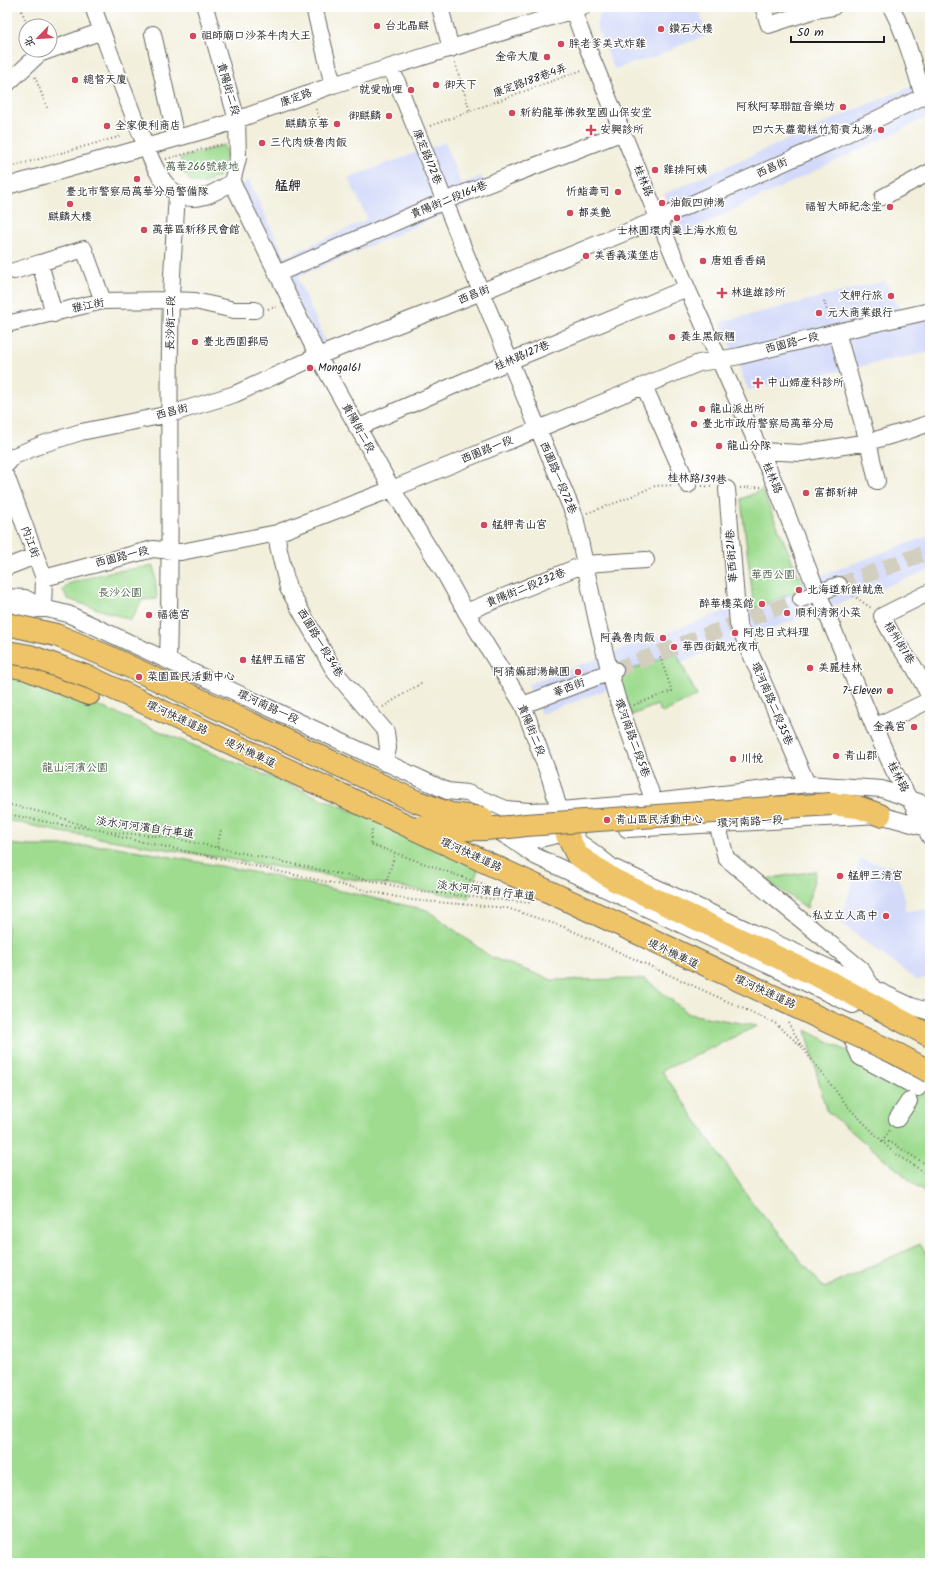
<svg xmlns="http://www.w3.org/2000/svg" width="937" height="1570" viewBox="0 0 937 1570" font-family="Kalam,'LXGW WenKai TC',sans-serif">
<rect width="100%" height="100%" fill="#fff"/>
<filter id="ink" filterUnits="userSpaceOnUse"><feTurbulence type="fractalNoise" baseFrequency=".025" numOctaves="2"/><feDisplacementMap in="SourceGraphic" scale="8" xChannelSelector="R" yChannelSelector="G"/><feConvolveMatrix kernelMatrix="1 2 1 2 8 2 1 2 1" color-interpolation-filters="sRGB"/></filter>
<filter id="wash" filterUnits="userSpaceOnUse"><feTurbulence type="fractalNoise" baseFrequency=".012" numOctaves="4" result="noise"/><feDisplacementMap in="SourceGraphic" scale="16" xChannelSelector="R" yChannelSelector="G"/><feGaussianBlur stdDeviation="0.9" result="paint"/><feColorMatrix in="noise" values="0 0 0 0 0 0 0 0 0 0 0 0 0 0 0 0 0 1.4 0 .05"/><feComposite in="paint" operator="in"/></filter>
<g filter="url(#wash)">
<rect width="100%" height="100%" fill="#f2efdc"/>
<path fill="#d2d9f9" d="M624 7H699L706 36 680 45 660 55 614 69 596 25 600 14Z
M930 79V120L928 117 683 234 664 194 856 109Z
M445 142 461 184 481 176 489 195 297 277 326 342 319 343 240 188 248 179 285 257 368 219 348 178Z
M885 281 905 319 930 313V352L748 390 721 322Z
M930 535V570L541 714 528 684Z
M860 860 894 867 904 894 905 911 930 909V978L916 980 840 922Z"/>
<path fill="#9fdc90" stroke="#5e7c56" d="M224 145 227 153 225 163 218 177 205 183 191 182 184 173 180 158Z
M762 490 804 588 754 609 741 499Z
M154 566 157 599 142 600 131 620 68 599 63 591 68 584 109 572Z
M676 652 697 696 662 713 657 705 632 715 615 676Z
M7 668 480 864 468 898 61 832 7 820Z
M7 844 31 846H112L268 875 427 910 491 957 552 980 645 979 689 1014 757 1026 662 1071 754 1205 824 1288 920 1244 930 1259V1563H7Z
M816 871 807 908 765 879Z
M806 1030 930 1094V1197L826 1110Z"/>
</g>
<g filter="url(#ink)">
<g fill="none" stroke-linecap="round" stroke-linejoin="round">
<path stroke="#d2cfbf" stroke-width="16" stroke-dasharray="16 8" stroke-linecap="butt" d="M839 585 930 551
M615 670 801 599"/>
<g stroke="#67665f" stroke-width="18">
<path id="minor" d="M93 7C108 47 122 88 138 127 147 148 156 180 176 193 195 205 215 193 232 182
M205 7 237 120 238 158 232 182 318 356 392 489 445 574 466 612 523 705 550 778 566 833 593 852 612 867 911 1006 930 1012
M314 7 333 85
M440 7 451 49
M572 7 581 32 687 288 776 486 811 576 874 727 894 771 930 837
M763 7 769 25 815 10 833 7
M891 7C906 35 914 65 923 96
M153 34 176 138
M50 50 102 31
M391 67 481 292 575 517 597 621 610 673 617 698 654 802
M7 84 39 54 50 50
M7 186 220 126 333 85 583 7
M883 197 930 172
M40 263 84 249 103 301
M14 271 40 263 54 314
M277 274 444 201 623 132
M7 324 103 301 171 300 195 301 234 310H255
M837 332 868 442 877 481
M644 386 688 485
M357 428 510 361 687 288
M760 451 801 453 868 442 910 430 930 423
M7 464 14 456 43 444 81 432 170 414 235 394 318 356 481 292 658 219 832 141 930 93
M7 478 44 578 43 608
M727 489 738 624 807 784
M277 533 278 546 288 588 335 672 386 732 388 748 385 763
M7 567 35 556
M44 578 153 549 181 552 277 533 392 489 699 363 740 356 837 332 930 311
M930 592 882 616 896 642 914 667 930 697
M7 597 25 598 43 608 68 614 447 791 467 793 506 809 529 811 560 810 654 802 807 784 882 789 930 806
M801 599 839 585
M7 610 23 612 43 608
M466 612 585 564 646 560
M168 660C172 540 167 420 171 300 172 264 175 229 177 194
M523 705 615 670
M874 727 930 700
M717 823 726 858 861 969 873 988
M491 827 511 839 535 840 566 833 576 832
M627 829 880 815 930 829
M511 839 535 856 853 1005
M852 1039 860 1057 918 1088 930 1065
M897 1119 909 1101"/>
</g>
<g stroke="#67665f" stroke-width="24">
<path id="highway" d="M7 665 27 669 89 694
M831 804 858 807 880 815
M566 833 577 855 614 880 830 982 930 1036"/>
</g>
<path stroke="#67665f" stroke-width="2" stroke-dasharray="1 3" stroke-linecap="butt" d="M20 7 28 26
M455 63 470 111
M35 77 48 110
M316 109 323 128
M430 126 582 70
M166 159 223 144
M7 168 122 136
M824 301 830 320
M268 309 279 306
M702 486 714 487
M740 488 761 487
M587 513 618 502 655 486 674 485
M850 593 871 608
M634 705 672 691 659 654
M383 707 423 682
M7 804 53 815 90 828 109 832 168 837 419 891 531 903
M7 814 67 826 87 828
M372 830 370 844 501 891 507 901
M111 833 120 837 411 900 507 908 564 927 775 1023 801 1046
M217 847 221 830
M386 884 395 853
M788 1022 802 1047 849 1108 893 1152 930 1176
M882 1141 890 1130
M884 1141 892 1143 930 1167"/>
<use href="#minor" stroke="#fff" stroke-width="16"/>
<use href="#highway" stroke="#efc469" stroke-width="22"/>
<g stroke="#67665f" stroke-width="24" stroke-linecap="butt">
<path id="highway-bridge" d="M7 624 56 635 109 657 415 801 451 814 482 818
M7 652 30 656 91 678 897 1054 930 1072
M423 826C458 831 491 830 526 825L831 804"/>
</g>
<use href="#highway-bridge" stroke="#efc469" stroke-width="22"/>
</g>
</g>
<g fill="#d1495b" stroke="#fff" stroke-width="1.5">
<circle cx="377" cy="26" r="4"/>
<circle cx="661" cy="29" r="4"/>
<circle cx="193" cy="36" r="4"/>
<circle cx="561" cy="44" r="4"/>
<circle cx="547" cy="57" r="4"/>
<circle cx="75" cy="80" r="4"/>
<circle cx="436" cy="85" r="4"/>
<circle cx="411" cy="90" r="4"/>
<circle cx="843" cy="107" r="4"/>
<circle cx="512" cy="113" r="4"/>
<circle cx="389" cy="116" r="4"/>
<circle cx="337" cy="124" r="4"/>
<circle cx="107" cy="126" r="4"/>
<path d="M589 124h4v4h4v4h-4v4h-4v-4h-4v-4h4z"/>
<circle cx="881" cy="130" r="4"/>
<circle cx="262" cy="143" r="4"/>
<circle cx="655" cy="170" r="4"/>
<circle cx="137" cy="179" r="4"/>
<circle cx="618" cy="192" r="4"/>
<circle cx="662" cy="203" r="4"/>
<circle cx="70" cy="204" r="4"/>
<circle cx="890" cy="207" r="4"/>
<circle cx="570" cy="213" r="4"/>
<circle cx="677" cy="218" r="4"/>
<circle cx="144" cy="230" r="4"/>
<circle cx="586" cy="256" r="4"/>
<circle cx="703" cy="261" r="4"/>
<path d="M720 287h4v4h4v4h-4v4h-4v-4h-4v-4h4z"/>
<circle cx="891" cy="296" r="4"/>
<circle cx="819" cy="313" r="4"/>
<circle cx="672" cy="337" r="4"/>
<circle cx="195" cy="342" r="4"/>
<circle cx="310" cy="368" r="4"/>
<path d="M756 377h4v4h4v4h-4v4h-4v-4h-4v-4h4z"/>
<circle cx="702" cy="409" r="4"/>
<circle cx="694" cy="424" r="4"/>
<circle cx="719" cy="446" r="4"/>
<circle cx="806" cy="493" r="4"/>
<circle cx="484" cy="525" r="4"/>
<circle cx="799" cy="590" r="4"/>
<circle cx="762" cy="604" r="4"/>
<circle cx="787" cy="613" r="4"/>
<circle cx="149" cy="615" r="4"/>
<circle cx="735" cy="633" r="4"/>
<circle cx="663" cy="638" r="4"/>
<circle cx="674" cy="647" r="4"/>
<circle cx="243" cy="660" r="4"/>
<circle cx="810" cy="668" r="4"/>
<circle cx="578" cy="672" r="4"/>
<circle cx="139" cy="677" r="4"/>
<circle cx="890" cy="691" r="4"/>
<circle cx="914" cy="727" r="4"/>
<circle cx="836" cy="756" r="4"/>
<circle cx="733" cy="759" r="4"/>
<circle cx="607" cy="820" r="4"/>
<circle cx="840" cy="876" r="4"/>
<circle cx="886" cy="916" r="4"/>
</g>
<g text-anchor="middle" dominant-baseline="central" stroke-width="3" stroke-linejoin="round" paint-order="stroke">
<g font-size="11" fill="#1c1c1c" stroke="#fff" text-anchor="start">
<text x="385" y="26">台北晶麒</text>
<text x="669" y="29">鑽石大樓</text>
<text x="201" y="36">祖師廟口沙茶牛肉大王</text>
<text x="569" y="44">胖老爹美式炸雞</text>
<text x="539" y="57" text-anchor="end">金帝大廈</text>
<text x="83" y="80">總督天廈</text>
<text x="444" y="85">御天下</text>
<text x="403" y="90" text-anchor="end">就愛咖哩</text>
<text x="835" y="107" text-anchor="end">阿秋阿琴聯誼音樂坊</text>
<text x="520" y="113">新約龍華佛教聖國山保安堂</text>
<text x="381" y="116" text-anchor="end">御麒麟</text>
<text x="329" y="124" text-anchor="end">麒麟京華</text>
<text x="115" y="126">全家便利商店</text>
<text x="600" y="130">安興診所</text>
<text x="873" y="130" text-anchor="end">四六天蘿蔔糕竹筍貢丸湯</text>
<text x="270" y="143">三代肉焿魯肉飯</text>
<text x="663" y="170">雞排阿姨</text>
<text x="137" y="192" text-anchor="middle">臺北市警察局萬華分局警備隊</text>
<text x="610" y="192" text-anchor="end">忻鮨壽司</text>
<text x="670" y="203">油飯四神湯</text>
<text x="882" y="207" text-anchor="end">福智大師紀念堂</text>
<text x="578" y="213">都美艷</text>
<text x="70" y="217" text-anchor="middle">麒麟大樓</text>
<text x="152" y="230">萬華區新移民會館</text>
<text x="677" y="231" text-anchor="middle">士林圓環肉羹上海水煎包</text>
<text x="594" y="256">美香義漢堡店</text>
<text x="711" y="261">唐姐香香鍋</text>
<text x="731" y="293">林進雄診所</text>
<text x="883" y="296" text-anchor="end">文舺行旅</text>
<text x="827" y="313">元大商業銀行</text>
<text x="680" y="337">養生黑飯糰</text>
<text x="203" y="342">臺北西園郵局</text>
<text x="318" y="368">Monga161</text>
<text x="767" y="383">中山婦產科診所</text>
<text x="710" y="409">龍山派出所</text>
<text x="702" y="424">臺北市政府警察局萬華分局</text>
<text x="727" y="446">龍山分隊</text>
<text x="814" y="493">富都新紳</text>
<text x="492" y="525">艋舺青山宮</text>
<text x="807" y="590">北海道新鮮魷魚</text>
<text x="754" y="604" text-anchor="end">醉華樓菜館</text>
<text x="795" y="613">順利清粥小菜</text>
<text x="157" y="615">福德宮</text>
<text x="743" y="633">阿忠日式料理</text>
<text x="655" y="638" text-anchor="end">阿義魯肉飯</text>
<text x="682" y="647">華西街観光夜市</text>
<text x="251" y="660">艋舺五福宮</text>
<text x="818" y="668">美麗桂林</text>
<text x="570" y="672" text-anchor="end">阿猜嫲甜湯鹹圓</text>
<text x="147" y="677">菜園區民活動中心</text>
<text x="882" y="691" text-anchor="end">7-Eleven</text>
<text x="906" y="727" text-anchor="end">金義宮</text>
<text x="844" y="756">青山郡</text>
<text x="741" y="759">川悅</text>
<text x="615" y="820">青山區民活動中心</text>
<text x="848" y="876">艋舺三清宮</text>
<text x="878" y="916" text-anchor="end">私立立人高中</text>
</g>
<g font-size="11" fill="#1c1c1c" stroke="#fff">
<text transform="translate(530 81) rotate(-20)">康定路188巷4弄</text>
<text transform="translate(228 89) rotate(74)">貴陽街二段</text>
<text transform="translate(296 98) rotate(-20)">康定路</text>
<text transform="translate(427 157) rotate(68)">康定路172巷</text>
<text transform="translate(772 168) rotate(-24)">西昌街</text>
<text transform="translate(643 181) rotate(68)">桂林路</text>
<text transform="translate(449 200) rotate(-22)">貴陽街二段164巷</text>
<text transform="translate(474 295) rotate(-22)">西昌街</text>
<text transform="translate(88 306) rotate(-12)">雅江街</text>
<text transform="translate(171 323) rotate(-89)">長沙街二段</text>
<text transform="translate(792 343) rotate(-14)">西園路一段</text>
<text transform="translate(522 356) rotate(-23)">桂林路127巷</text>
<text transform="translate(172 412) rotate(-14)">西昌街</text>
<text transform="translate(358 428) rotate(61)">貴陽街二段</text>
<text transform="translate(487 450) rotate(-22)">西園路一段</text>
<text transform="translate(558 478) rotate(67)">西園路一段72巷</text>
<text transform="translate(772 478) rotate(67)">桂林路</text>
<text transform="translate(697 479) rotate(2)">桂林路139巷</text>
<text transform="translate(30 542) rotate(70)">內江街</text>
<text transform="translate(732 556) rotate(-94)">華西街21巷</text>
<text transform="translate(122 557) rotate(-14)">西園路一段</text>
<text transform="translate(526 588) rotate(-22)">貴陽街二段232巷</text>
<text transform="translate(320 643) rotate(59)">西園路一段34巷</text>
<text transform="translate(899 643) rotate(58)">梧州街1巷</text>
<text transform="translate(569 688) rotate(-21)">華西街</text>
<text transform="translate(772 704) rotate(67)">環河南路二段35巷</text>
<text transform="translate(268 707) rotate(25)">環河南路一段</text>
<text transform="translate(177 718) rotate(25)">環河快速道路</text>
<text transform="translate(531 730) rotate(68)">貴陽街二段</text>
<text transform="translate(632 738) rotate(70)">環河南路二段5巷</text>
<text transform="translate(250 753) rotate(25)">堤外機車道</text>
<text transform="translate(898 777) rotate(63)">桂林路</text>
<text transform="translate(750 822) rotate(-3)">環河南路一段</text>
<text transform="translate(145 828) rotate(8)">淡水河河濱自行車道</text>
<text transform="translate(471 855) rotate(25)">環河快速道路</text>
<text transform="translate(486 891) rotate(7)">淡水河河濱自行車道</text>
<text transform="translate(673 954) rotate(25)">堤外機車道</text>
<text transform="translate(765 992) rotate(25)">環河快速道路</text>
</g>
<g font-size="11" fill="#4a5f45" stroke="#fff">
<text x="202" y="167">萬華266號綠地</text>
<text x="773" y="575">華西公園</text>
<text x="120" y="593">長沙公園</text>
<text x="75" y="768">龍山河濱公園</text>
</g>
<g font-size="13" font-weight="bold" fill="#1c1c1c" stroke="#fff">
<text x="288" y="186">艋舺</text>
</g>
</g>
<rect width="937" height="1570" fill="none" stroke="#fff" stroke-width="24"/>
<g transform="translate(38 38) rotate(245)"><circle r="19" fill="#ffffff" stroke="#a4a4a4"/>
<path d="M0-3L7 15L0 10L-7 15Z" fill="#d1495b"/>
<text y="-6" font-size="11" font-weight="bold" text-anchor="middle" fill="#1c1c1c">北</text>
</g>
<path d="M791 36v6h93v-6" fill="none" stroke="#1c1c1c" stroke-width="2"/>
<text x="797" y="36" font-size="12" fill="#1c1c1c" stroke="#ffffff" stroke-width="3" paint-order="stroke">50 m</text>
</svg>
